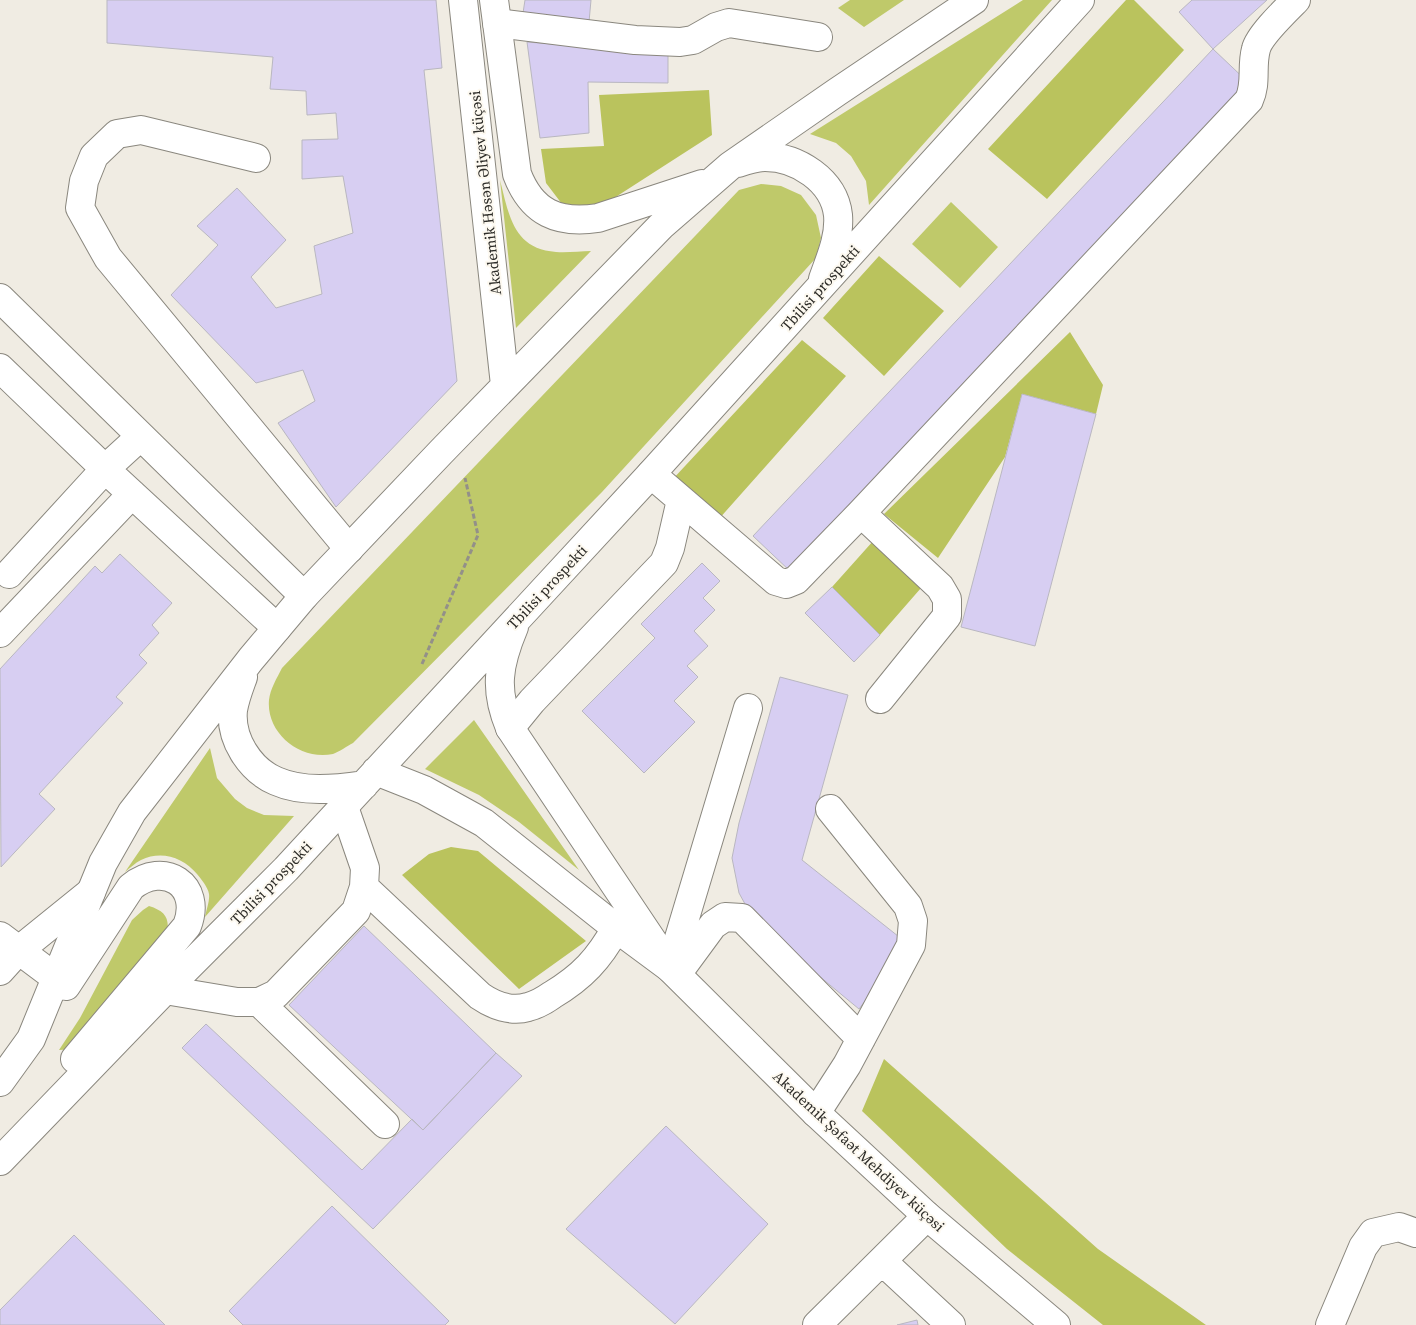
<svg xmlns="http://www.w3.org/2000/svg" width="1416" height="1325" viewBox="0 0 1416 1325" font-family="'Source Serif 4',serif">
<rect width="100%" height="100%" fill="#f0ece3"/>
<path fill="#bfc96a" d="M850 0H904L864 27 838 8Z
M1023 0H1052L869 205 866 181 851 156 836 143 810 134Z
M500 180C509 215 513 249 556 252 567 253 580 251 591 251L516 328Z
M761 184 781 186 801 195 816 215 821 238 816 258 602 492 353 743C347 746 339 752 333 754 300 761 266 733 269 700 270 689 277 678 282 668L739 190Z
M951 202 998 247 960 288 912 244Z
M474 720 579 870 519 822 479 795 425 769Z
M210 748 217 778 235 799 247 808 264 815 294 816 205 917C206 911 210 900 209 894 208 887 201 879 197 874 183 857 161 850 141 860 135 863 130 868 125 872Z
M149 906C165 911 170 918 167 934L75 1049 59 1050 80 1018 132 920 143 910Z"/>
<path fill="#bac35d" d="M1126 0H1134L1184 50 1047 199 988 149Z
M709 90 712 135 611 200 585 210 562 204 546 183 541 149 604 146 599 95Z
M879 256 944 311 884 376 823 318Z
M1070 332 1103 385 1096 414 1022 394 1005 457 938 558 884 514Z
M802 340 846 376 718 520 672 480Z
M874 540 921 588 880 635 832 587Z
M451 847 478 851 586 941 519 989 402 875 429 854Z
M884 1059 1098 1249 1206 1325H1103L1007 1249 862 1111Z"/>
<path fill="#d7cef2" stroke="#b9b7c0" d="M107 0H436L442 68 424 70 457 381 336 507 278 423 315 401 303 370 256 383 171 295 218 245 197 226 237 188 286 240 251 277 276 308 322 294 314 246 353 233 343 176 302 179V140L338 139 336 113 307 115 306 91 270 89 273 57 107 43Z
M525 0H591L589 22 523 13Z
M1192 0H1267L1213 49 1179 12Z
M527 42 668 53V83L588 82 589 133 540 138Z
M1213 49 1251 85 791 572 753 536Z
M1022 394 1096 414 1035 646 961 627Z
M120 554 172 603 152 625 159 633 139 655 147 663 116 697 123 703 39 794 55 809 1 867 0 669 95 566 102 573Z
M702 563 720 581 703 598 715 610 694 631 708 646 687 666 698 677 674 701 695 722 644 773 582 711 655 638 641 624Z
M832 587 880 635 854 662 805 613Z
M780 677 848 695 802 860 908 944 859 1009 756 924 739 893 732 858 739 823Z
M364 926 496 1053 423 1130 289 1005Z
M206 1024 362 1170 412 1119 423 1130 496 1053 522 1076 373 1229 182 1048Z
M666 1126 768 1224 675 1324 566 1229Z
M332 1206 449 1321 445 1325H243L229 1311Z
M74 1235 165 1325H0V1310Z
M917 1320 918 1325H897Z"/>
<g fill="none" stroke-linecap="round" stroke-linejoin="round">
<g stroke="#8a877e" stroke-width="30">
<path id="minor" d="M497 23 635 40 680 42 693 40 716 27 729 23 818 37
M256 158 141 130 117 134 94 156 84 181 80 208 108 258 349 549
M0 298 304 596
M0 368 105 469 277 628
M651 474 776 581 786 584 796 580 861 513 1249 100C1257 83 1251 67 1256 49 1259 36 1285 11 1296 0
M861 513 940 587 947 599V616L880 699
M9 574 105 469 140 437
M0 633 132 494
M510 728 532 701 664 563 670 548 681 500
M364 887 480 996C493 1005 511 1012 528 1007 536 1005 545 1000 552 995 582 977 599 959 616 928
M0 936 56 978
M670 968 748 708
M0 971 18 951 91 892
M677 974 713 925 725 917 742 918 861 1039
M165 990 237 1002H259L276 994 356 911 364 887 365 868 344 807
M259 1002 385 1124
M816 1113 847 1065 911 945 913 921 908 906 830 809
M882 1261 951 1325
M817 1325 927 1216
M1330 1325 1363 1247 1373 1233 1399 1227 1416 1233"/>
</g>
<g stroke="#8a877e" stroke-width="30">
<path id="major" d="M463 0 505 385
M494 0 517 174C532 213 558 224 598 218L702 184
M738 163C747 160 756 157 765 157 797 157 834 180 838 215 840 237 830 259 823 279
M514 627C498 665 494 690 510 728L660 952
M243 677C239 688 235 698 233 710 230 739 250 770 276 781 303 793 336 789 364 785
M376 771 424 790 484 823 616 928 670 968 816 1113 927 1216 1056 1325
M66 986 131 887C164 860 203 885 187 926L75 1059
M0 1082 31 1039 103 863 132 812 251 659 304 596 441 452 661 226 730 166 837 92 974 0
M0 1161 165 990 286 869 651 474 1080 0"/>
</g>
<path stroke="#939089" stroke-width="3" stroke-dasharray="5 2.5" stroke-linecap="butt" d="M422 664 478 535 465 478"/>
<use href="#minor" stroke="#fff" stroke-width="28"/>
<use href="#major" stroke="#fff" stroke-width="28"/>
</g>
<g text-anchor="middle" dominant-baseline="central" stroke-width="4" stroke-linejoin="round" paint-order="stroke">
<g font-size="15" fill="#2d2c28" stroke="#fdf9f0">
<text transform="translate(485 193) rotate(-96)">Akademik Həsən Əliyev küçəsi</text>
<text transform="translate(820 288) rotate(-48)">Tbilisi prospekti</text>
<text transform="translate(547 587) rotate(-47)">Tbilisi prospekti</text>
<text transform="translate(271 883) rotate(-46)">Tbilisi prospekti</text>
<text transform="translate(859 1151) rotate(43)">Akademik Şəfaət Mehdiyev küçəsi</text>
</g>
</g>
</svg>
